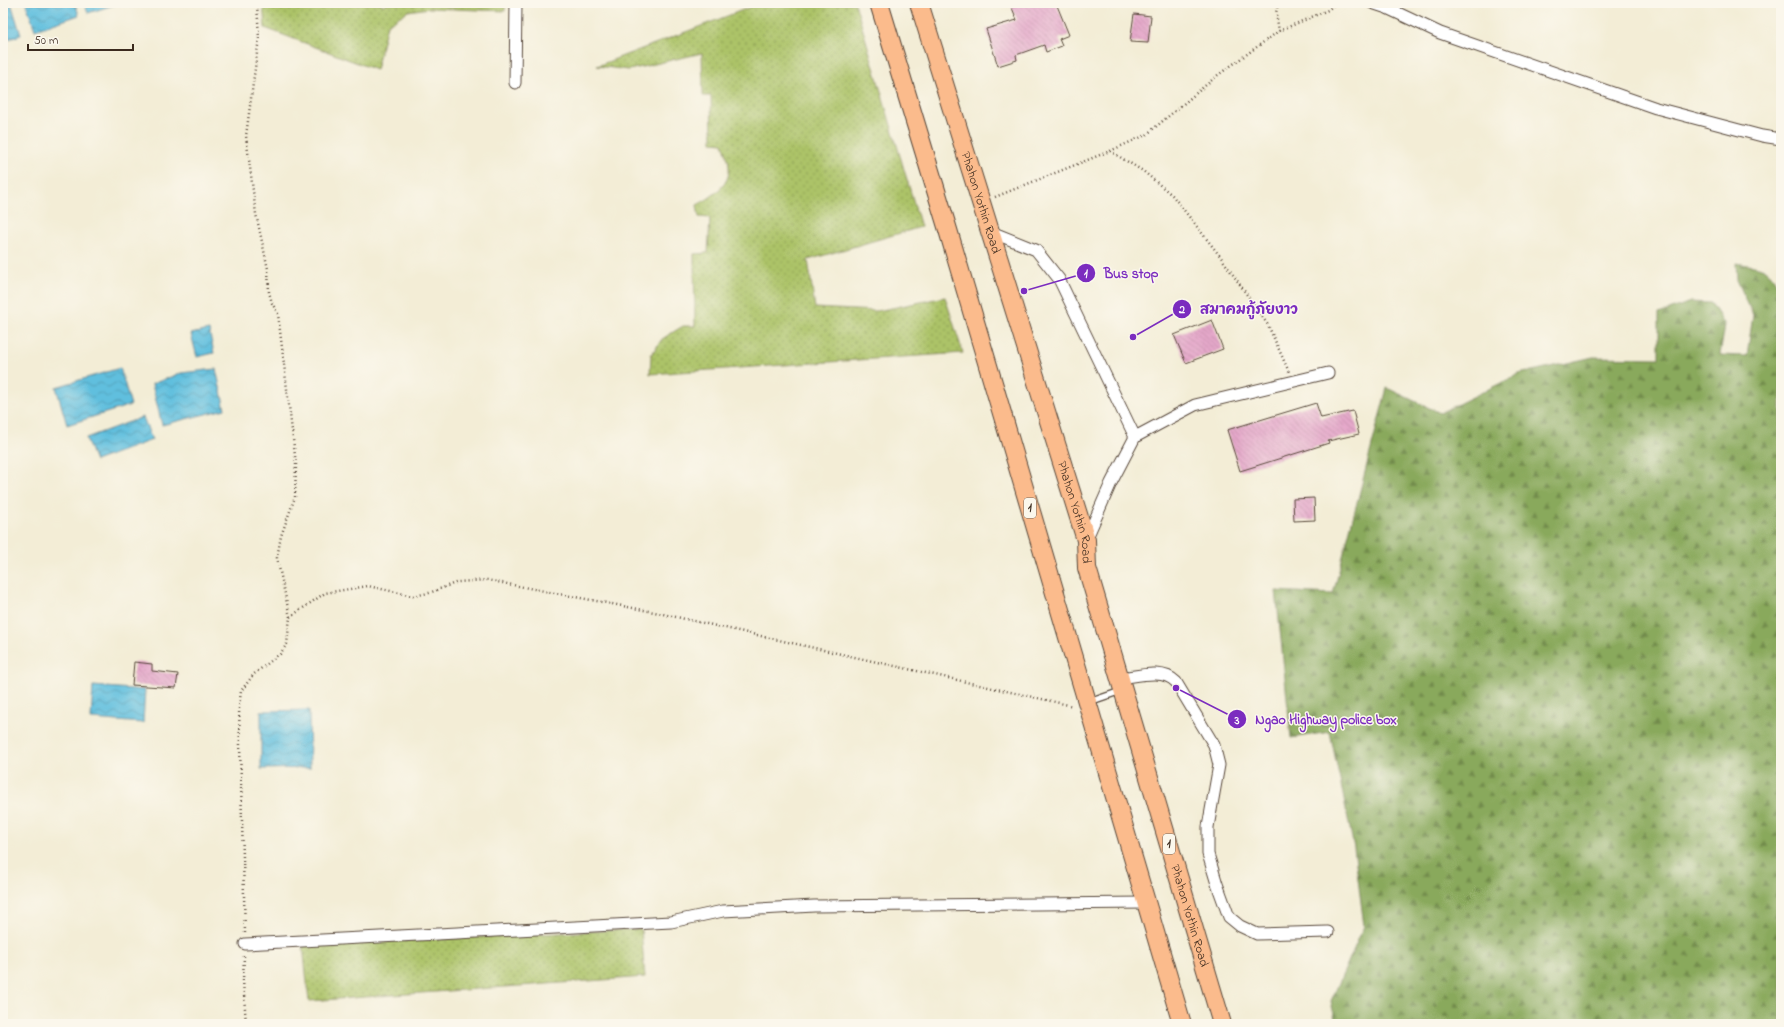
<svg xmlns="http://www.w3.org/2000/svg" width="1784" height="1027" viewBox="0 0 1784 1027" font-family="'Indie Flower','Playpen Sans Thai',sans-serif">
<defs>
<pattern id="grass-dots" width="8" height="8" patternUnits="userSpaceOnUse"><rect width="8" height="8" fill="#acc368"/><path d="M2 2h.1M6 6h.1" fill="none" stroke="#8d9f55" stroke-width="1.8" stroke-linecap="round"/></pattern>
<pattern id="forest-firs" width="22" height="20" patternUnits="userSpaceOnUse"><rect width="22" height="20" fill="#89a95c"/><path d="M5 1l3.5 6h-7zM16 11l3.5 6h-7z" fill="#718a4b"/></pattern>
<pattern id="water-waves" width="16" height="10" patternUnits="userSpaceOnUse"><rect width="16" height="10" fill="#60bfde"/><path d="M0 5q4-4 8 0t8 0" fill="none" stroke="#509bb3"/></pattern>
<pattern id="building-back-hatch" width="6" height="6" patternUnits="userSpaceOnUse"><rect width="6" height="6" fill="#e5a8ca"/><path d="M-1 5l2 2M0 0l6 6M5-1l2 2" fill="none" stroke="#bb89a3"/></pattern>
</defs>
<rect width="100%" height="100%" fill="#fbf7ec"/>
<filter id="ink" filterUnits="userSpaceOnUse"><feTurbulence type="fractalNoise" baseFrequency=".025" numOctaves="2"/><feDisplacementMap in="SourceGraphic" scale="8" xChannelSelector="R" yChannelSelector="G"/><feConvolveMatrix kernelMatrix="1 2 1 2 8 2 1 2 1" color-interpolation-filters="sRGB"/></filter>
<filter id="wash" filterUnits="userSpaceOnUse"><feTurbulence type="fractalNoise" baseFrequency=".012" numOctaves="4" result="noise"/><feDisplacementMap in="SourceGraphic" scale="16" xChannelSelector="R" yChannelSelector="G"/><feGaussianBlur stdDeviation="0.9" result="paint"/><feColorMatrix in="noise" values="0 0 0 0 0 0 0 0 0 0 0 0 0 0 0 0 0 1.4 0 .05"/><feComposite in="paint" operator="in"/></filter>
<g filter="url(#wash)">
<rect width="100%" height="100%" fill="#f3edd6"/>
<path fill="url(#grass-dots)" stroke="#747643" d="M263 3H381L382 5 389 3H505V11L429 8 408 11 387 25 376 70 265 28Z
M761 3H855L921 227 808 260 815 308 877 311 945 297 963 353 650 374 651 355 662 339 683 326H695L694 254 708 253 710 218 699 217 697 205C710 198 731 185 729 167 729 159 725 150 723 143L712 142 711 96H703L702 53 629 70 597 66Z
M641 929 645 977 309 1001 303 946Z"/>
<path fill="url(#forest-firs)" stroke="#626a3d" d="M1736 263C1764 268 1769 265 1781 293V1024H1336L1331 1001 1364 926 1354 848 1330 732 1291 738 1276 591 1333 594 1387 388 1440 413 1519 374 1593 357 1659 358V314L1690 302 1711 303 1725 325 1720 355 1747 356 1753 315 1737 280Z"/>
<path fill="url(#water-waves)" stroke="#4e747e" d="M3 3H11L21 35 3 41Z
M26 3H75L79 15 35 30Z
M84 3H120L88 13Z
M209 330 214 353 197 357 191 334Z
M120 368 131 405 67 425 56 387Z
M216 369 225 409 162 425 152 384 181 373Z
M143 417 152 440 95 461 86 438Z
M93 686 145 690 143 723 91 719Z
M309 710 310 768 261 769V711Z"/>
<g id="blocks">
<path fill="url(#building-back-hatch)" d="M1010 3H1056L1069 35 1059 39 1062 46 1046 52 1044 45 1016 55 1017 60 998 66 986 29 1017 20Z
M1134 14 1151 16 1148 43 1130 42Z
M1212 320 1223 349 1186 363 1174 335Z
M1316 403 1321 418 1353 411 1359 434 1328 441 1329 443 1240 471 1227 430Z
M1314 498 1315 520 1294 521 1293 499Z
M134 662 152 664V671L178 674 176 688 132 685Z"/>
</g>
</g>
<g filter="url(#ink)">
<use href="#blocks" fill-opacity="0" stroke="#57473a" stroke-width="1"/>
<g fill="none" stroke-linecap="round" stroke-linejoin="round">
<g stroke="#57473a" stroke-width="8">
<path id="service" d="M1089 702 1121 691"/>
</g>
<g stroke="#57473a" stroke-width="13">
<path id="minor" d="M1372 3 1387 8 1440 33 1656 108 1762 136 1781 139
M515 83 516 3
M989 231 1036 250 1059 279 1135 437 1111 483 1086 540
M1135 437 1195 405 1328 373
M1120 678C1138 676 1163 668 1176 682L1214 745 1219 765 1208 827V854L1217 884 1229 917 1240 926 1257 934 1328 932
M245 944 671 922 723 911 814 906 1146 903"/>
</g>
<g stroke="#57473a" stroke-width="20">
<g id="trunk">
<path d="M879 3 948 230 1182 1024"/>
<path id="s1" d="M919 3 1086 540 1087 568 1222 1024"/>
</g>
</g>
<path stroke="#57473a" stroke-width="2.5" stroke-dasharray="1 3" stroke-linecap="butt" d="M1278 3 1276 13 1279 31
M1110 151 1143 171 1172 195 1220 256 1268 325 1289 372
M995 197 1110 151 1146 135 1218 75 1279 31 1328 10 1336 3
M290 617 325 593 368 586 413 596 429 593 458 582 487 580 654 612 1073 706
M245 933 239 708 241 691 254 674 280 654 287 644 290 617 277 558 281 536 295 497 296 464 278 314 272 303 269 292 268 269 256 214 246 136 259 38 257 3
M244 956 243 980 246 1024"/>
<use href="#service" stroke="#fff" stroke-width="5.5"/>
<use href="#minor" stroke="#fff" stroke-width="11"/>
<use href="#trunk" stroke="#fbbb8c" stroke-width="18"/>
</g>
</g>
<g text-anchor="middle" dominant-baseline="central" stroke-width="3" stroke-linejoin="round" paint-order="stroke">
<g fill="#fbf7ec" stroke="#75685c" stroke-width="1">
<rect x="1024" y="498" width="12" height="20" rx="3"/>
<rect x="1163" y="834" width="12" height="20" rx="3"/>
</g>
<g font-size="12" font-weight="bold" fill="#3b2a1e">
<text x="1030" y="508">1</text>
<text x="1169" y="844">1</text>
</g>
<g font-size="13" fill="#3b2a1e" stroke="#fbf7ec">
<text stroke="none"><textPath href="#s1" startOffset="209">Phahon Yothin Road</textPath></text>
<text stroke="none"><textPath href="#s1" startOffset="533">Phahon Yothin Road</textPath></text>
<text stroke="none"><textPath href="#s1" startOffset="953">Phahon Yothin Road</textPath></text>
</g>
</g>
<path fill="none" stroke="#7b2cbf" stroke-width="1.5" d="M1024 291L1086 273M1133 337L1182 309M1176 688L1237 719"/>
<g fill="#7b2cbf" stroke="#fbf7ec" stroke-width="1.5">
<circle cx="1024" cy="291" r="4"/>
<circle cx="1133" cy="337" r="4"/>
<circle cx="1176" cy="688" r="4"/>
<circle cx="1086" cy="273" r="10"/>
<circle cx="1182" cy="309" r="10"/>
<circle cx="1237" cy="719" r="10"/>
</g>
<g font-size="12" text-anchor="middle" font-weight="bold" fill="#fff">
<text x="1086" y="277">1</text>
<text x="1182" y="313">2</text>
<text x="1237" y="724">3</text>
</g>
<g font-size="14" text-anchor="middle" font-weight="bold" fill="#7b2cbf" stroke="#fbf7ec" stroke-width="3" stroke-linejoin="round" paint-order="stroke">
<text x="1131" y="278">Bus stop</text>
<text x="1249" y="314">สมาคมกู้ภัยงาว</text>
<text x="1326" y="724">Ngao Highway police box</text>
</g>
<rect width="1784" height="1027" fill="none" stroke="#fbf7ec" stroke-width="16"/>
<path d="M28 44v6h105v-6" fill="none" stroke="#3b2a1e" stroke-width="2"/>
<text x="34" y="44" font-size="12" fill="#3b2a1e" stroke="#fbf7ec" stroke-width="3" paint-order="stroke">50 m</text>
</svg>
